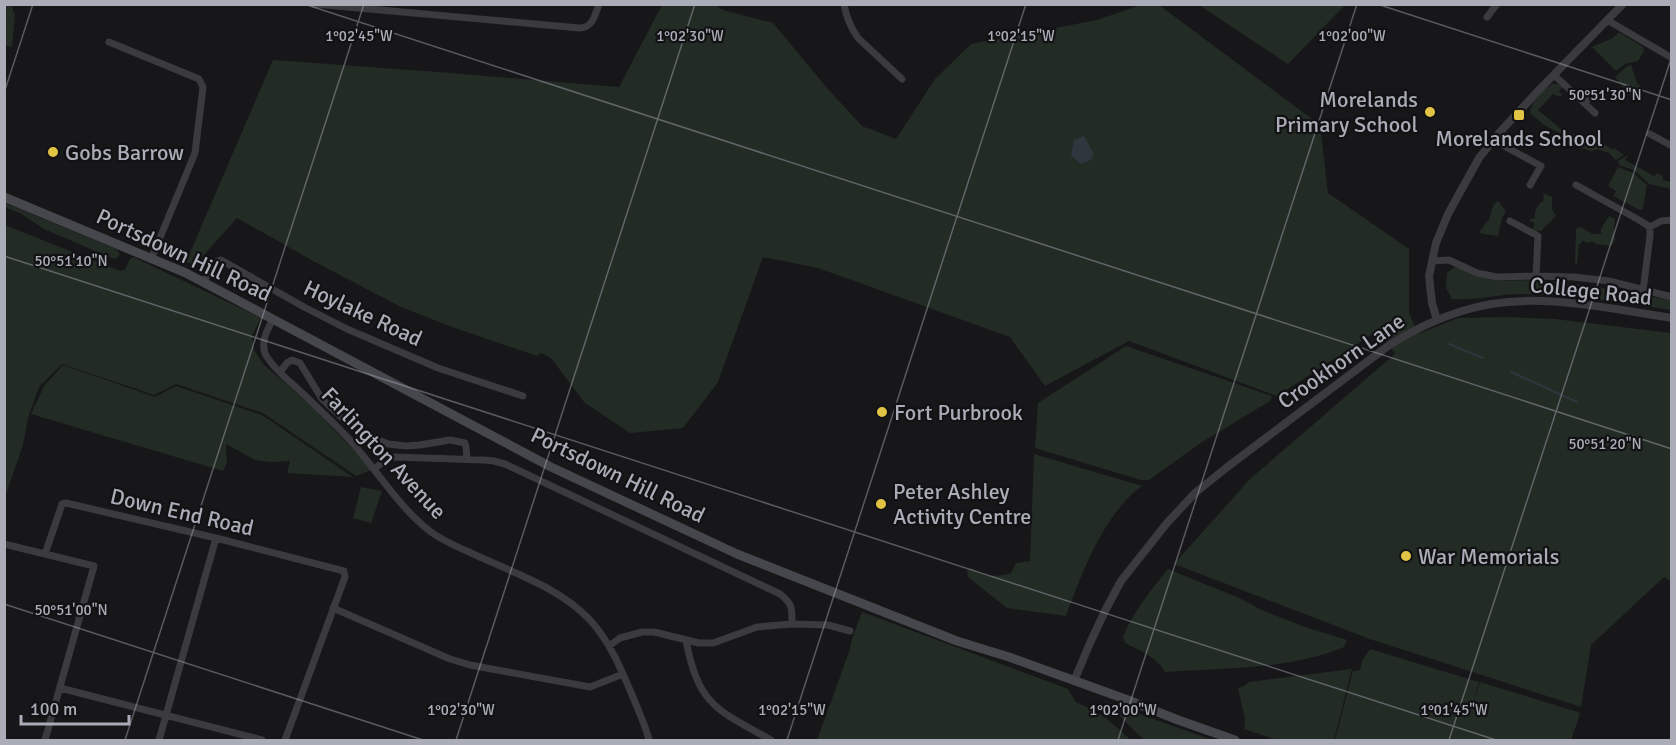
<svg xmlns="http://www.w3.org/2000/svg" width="1676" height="745" viewBox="0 0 1676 745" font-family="Signika,sans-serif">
<rect width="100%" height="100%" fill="#171719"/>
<path fill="#232b25" d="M4 5H11L15 15 12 47 5 45Z
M662 5H715L723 10 773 23 827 88 862 126 896 139 935 79 971 44 1097 20 1141 5H1159L1320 125 1328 193 1409 249V313L1418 334 1458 318 1505 317 1555 319 1671 333V582L1664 577 1591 645 1581 707 1370 639 1174 564 1250 479 1395 354 1379 330 1277 396 1129 341 1045 386 1010 337 818 268 763 257 718 382 683 428 630 433 584 402 551 358 541 353 537 356 452 327 401 307 315 262 237 218 195 265 186 262 273 60 438 72 619 87Z
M1199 5H1345L1288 64Z
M1619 32 1643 47 1644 51 1638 61 1625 64 1616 71 1592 47 1613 38Z
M1631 65 1637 83 1643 88 1642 90 1630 95 1615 77 1626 67Z
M1553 84H1558L1563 87 1559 91 1562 95 1560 97 1553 94 1538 110 1567 134 1570 132 1593 145 1595 142 1603 147 1605 145 1613 150 1614 148 1624 155 1616 160 1609 153 1598 149 1591 151 1581 148 1560 133 1544 125 1530 113C1531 102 1543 89 1553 84Z
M1628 155 1625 160 1654 176 1657 173 1663 177V180L1671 182V189L1649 184 1634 170 1619 165 1618 161Z
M1618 167 1633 173 1647 185 1643 209 1640 210 1613 196 1616 191 1608 186Z
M1543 193 1552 197V209L1556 216 1541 231H1535L1532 229 1535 224 1529 220 1535 218C1534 211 1538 203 1544 200Z
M1498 201 1506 211 1502 218 1498 236 1483 234 1479 232 1489 219 1494 204Z
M5 203 116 249 120 254 116 259 112 258 44 229 20 213 5 207Z
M1609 216 1615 219C1615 222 1614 224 1614 227 1613 234 1618 239 1611 246L1596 244 1591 241 1589 243 1583 241 1579 245 1577 264 1575 265 1576 229 1580 227 1593 234H1601V229Z
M5 225 120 271 125 270 130 259 133 257 261 318 252 335 254 350 264 365 315 409 372 470 356 476 263 413 176 384 154 395 62 364 39 387 28 418 23 445 5 497Z
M1455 267C1467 268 1479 278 1493 280 1510 282 1527 279 1544 281 1587 284 1629 293 1671 300V310C1621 302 1572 295 1521 294 1497 294 1475 301 1452 299L1446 288 1447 273Z
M1126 346 1272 396 1270 401 1199 444 1149 480H1141L1035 448 1038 403Z
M63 365 155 397 176 386 262 415 353 477 287 473 290 461 270 462 255 460 226 444 227 462 223 471 31 414 44 386Z
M1034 454 1142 486C1104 513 1082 573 1066 616L1007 608 968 577 967 570 972 568C984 578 996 577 1011 573L1016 563 1030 561Z
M361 487 382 491 371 523 353 518Z
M1168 569 1239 598 1262 610 1305 627 1347 640 1344 647C1289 670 1224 668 1165 672 1157 657 1139 650 1125 643L1123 637C1133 612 1151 590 1168 569Z
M862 612 1068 689 1076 702 1093 710 1107 719 1131 740H817L849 652 852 639Z
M1370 649 1479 682 1473 704 1480 682 1578 712 1580 714 1571 740H1335L1353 671 1360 670 1362 661Z
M1352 669 1334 740H1277L1244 729 1245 719 1238 688 1244 686 1249 682Z
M1104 701 1212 740H1144Z"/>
<path fill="#30363e" d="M1084 136 1094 154 1091 160 1081 164 1071 156 1074 140Z"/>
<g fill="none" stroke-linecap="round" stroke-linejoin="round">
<path stroke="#30363e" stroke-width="2" d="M1449 344 1483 358
M1511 372 1577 402"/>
<path stroke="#3a3a3f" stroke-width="7" d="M314 4 579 28C593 28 595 15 599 4
M844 4C846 17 851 28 858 38L902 79
M1487 17 1497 4
M1607 20 1672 58
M109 42 199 79 203 87 195 153 152 257
M1554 75 1595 113
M1584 103 1592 95
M1650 134 1672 146
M1493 140 1541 166 1530 185
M1576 185 1639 220 1650 227V236L1643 291
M1510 221 1538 236 1536 276
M1650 227 1661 221 1672 220
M1432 261 1449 260 1477 273 1497 277 1536 276 1574 277 1609 281 1672 297
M204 282C208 274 212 262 221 260L304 307 347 329 438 368 523 396
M273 319C267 330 259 345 267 357 275 370 288 380 299 390 315 405 332 421 347 437 375 467 399 508 431 532 443 541 458 547 471 553 512 572 558 587 589 619 611 642 623 674 635 702 640 715 646 727 649 740
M280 372 287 363 292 360 300 363 322 399 352 427 364 434 388 444 406 446 420 445 450 440 465 443 466 447 467 459
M374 469 386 460 395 457 484 460 494 461 505 464 780 594C793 604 792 609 792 624
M4 544 94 566 45 740
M45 554 61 507 62 504 66 503 216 538 344 571 345 577 285 740
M333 608 450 659 470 665 590 687 623 674
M686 640C698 705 717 710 771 740
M609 646 620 638 642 632H654L699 643H713L757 627 792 624 828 625 850 631
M60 688 262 740
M159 740 216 538"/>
<path stroke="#3a3a3f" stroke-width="8" d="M1437 320 1432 303 1429 276 1436 243 1448 214 1479 158 1500 132 1537 92 1623 4
M1074 681 1090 643 1106 609 1121 581 1167 523 1195 493 1226 468 1388 346C1411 331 1436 319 1462 311 1529 289 1604 308 1672 318"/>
<path stroke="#46474d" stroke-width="9" d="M4 197 186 273 551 467 737 554 957 641 1009 657 1128 700 1178 720 1235 740"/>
</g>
<path fill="none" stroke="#aaacb7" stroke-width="1.5" stroke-opacity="0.45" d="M304 4 1672 449M1377 4 1672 100M4 93 33 4M4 256 1496 740M4 604 423 740M125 740 364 4M456 740 695 4M787 740 1026 4M1118 740 1357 4M1449 740 1672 56"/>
<g fill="#e2c445" stroke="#121214" stroke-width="2">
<circle cx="1430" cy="112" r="6"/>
<rect x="1513" y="109" width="12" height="12" rx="3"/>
<circle cx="53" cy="152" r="6"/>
<circle cx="882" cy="412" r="6"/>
<circle cx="881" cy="504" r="6"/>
<circle cx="1406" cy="556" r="6"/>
</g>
<g text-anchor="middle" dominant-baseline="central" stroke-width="4.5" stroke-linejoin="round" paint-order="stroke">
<g font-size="22" fill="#aaacb7" stroke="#121214" text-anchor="start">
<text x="1418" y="99" text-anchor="end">Morelands<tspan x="1418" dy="25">Primary School</tspan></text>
<text x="1519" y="138" text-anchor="middle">Morelands School</text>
<text x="65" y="152">Gobs Barrow</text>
<text x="894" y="412">Fort Purbrook</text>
<text x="893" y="491">Peter Ashley<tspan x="893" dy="25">Activity Centre</tspan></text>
<text x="1418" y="556">War Memorials</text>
</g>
<g font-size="22" fill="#aaacb7" stroke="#121214">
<text transform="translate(184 255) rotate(25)">Portsdown Hill Road</text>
<text transform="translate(1591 291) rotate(6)">College Road</text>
<text transform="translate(363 313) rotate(25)">Hoylake Road</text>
<text transform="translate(1341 361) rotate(-35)">Crookhorn Lane</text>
<text transform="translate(384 453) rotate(47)">Farlington Avenue</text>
<text transform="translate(618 475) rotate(26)">Portsdown Hill Road</text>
<text transform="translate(182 512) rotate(13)">Down End Road</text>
</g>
</g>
<g font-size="15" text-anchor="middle" fill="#aaacb7" stroke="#121214" stroke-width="4.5" stroke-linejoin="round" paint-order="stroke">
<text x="359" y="41">1°02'45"W</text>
<text x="690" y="41">1°02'30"W</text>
<text x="1021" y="41">1°02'15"W</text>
<text x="1352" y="41">1°02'00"W</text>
<text x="1605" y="100">50°51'30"N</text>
<text x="71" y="266">50°51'10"N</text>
<text x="1605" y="449">50°51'20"N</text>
<text x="71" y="615">50°51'00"N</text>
<text x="461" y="715">1°02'30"W</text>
<text x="792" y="715">1°02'15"W</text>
<text x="1123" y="715">1°02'00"W</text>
<text x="1454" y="715">1°01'45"W</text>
</g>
<rect width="1676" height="745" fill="none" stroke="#aaacb7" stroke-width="12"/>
<path d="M21 715v9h108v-9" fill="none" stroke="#aaacb7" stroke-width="3"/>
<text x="30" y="715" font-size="18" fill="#aaacb7" stroke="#121214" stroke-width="4.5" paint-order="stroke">100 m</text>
</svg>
